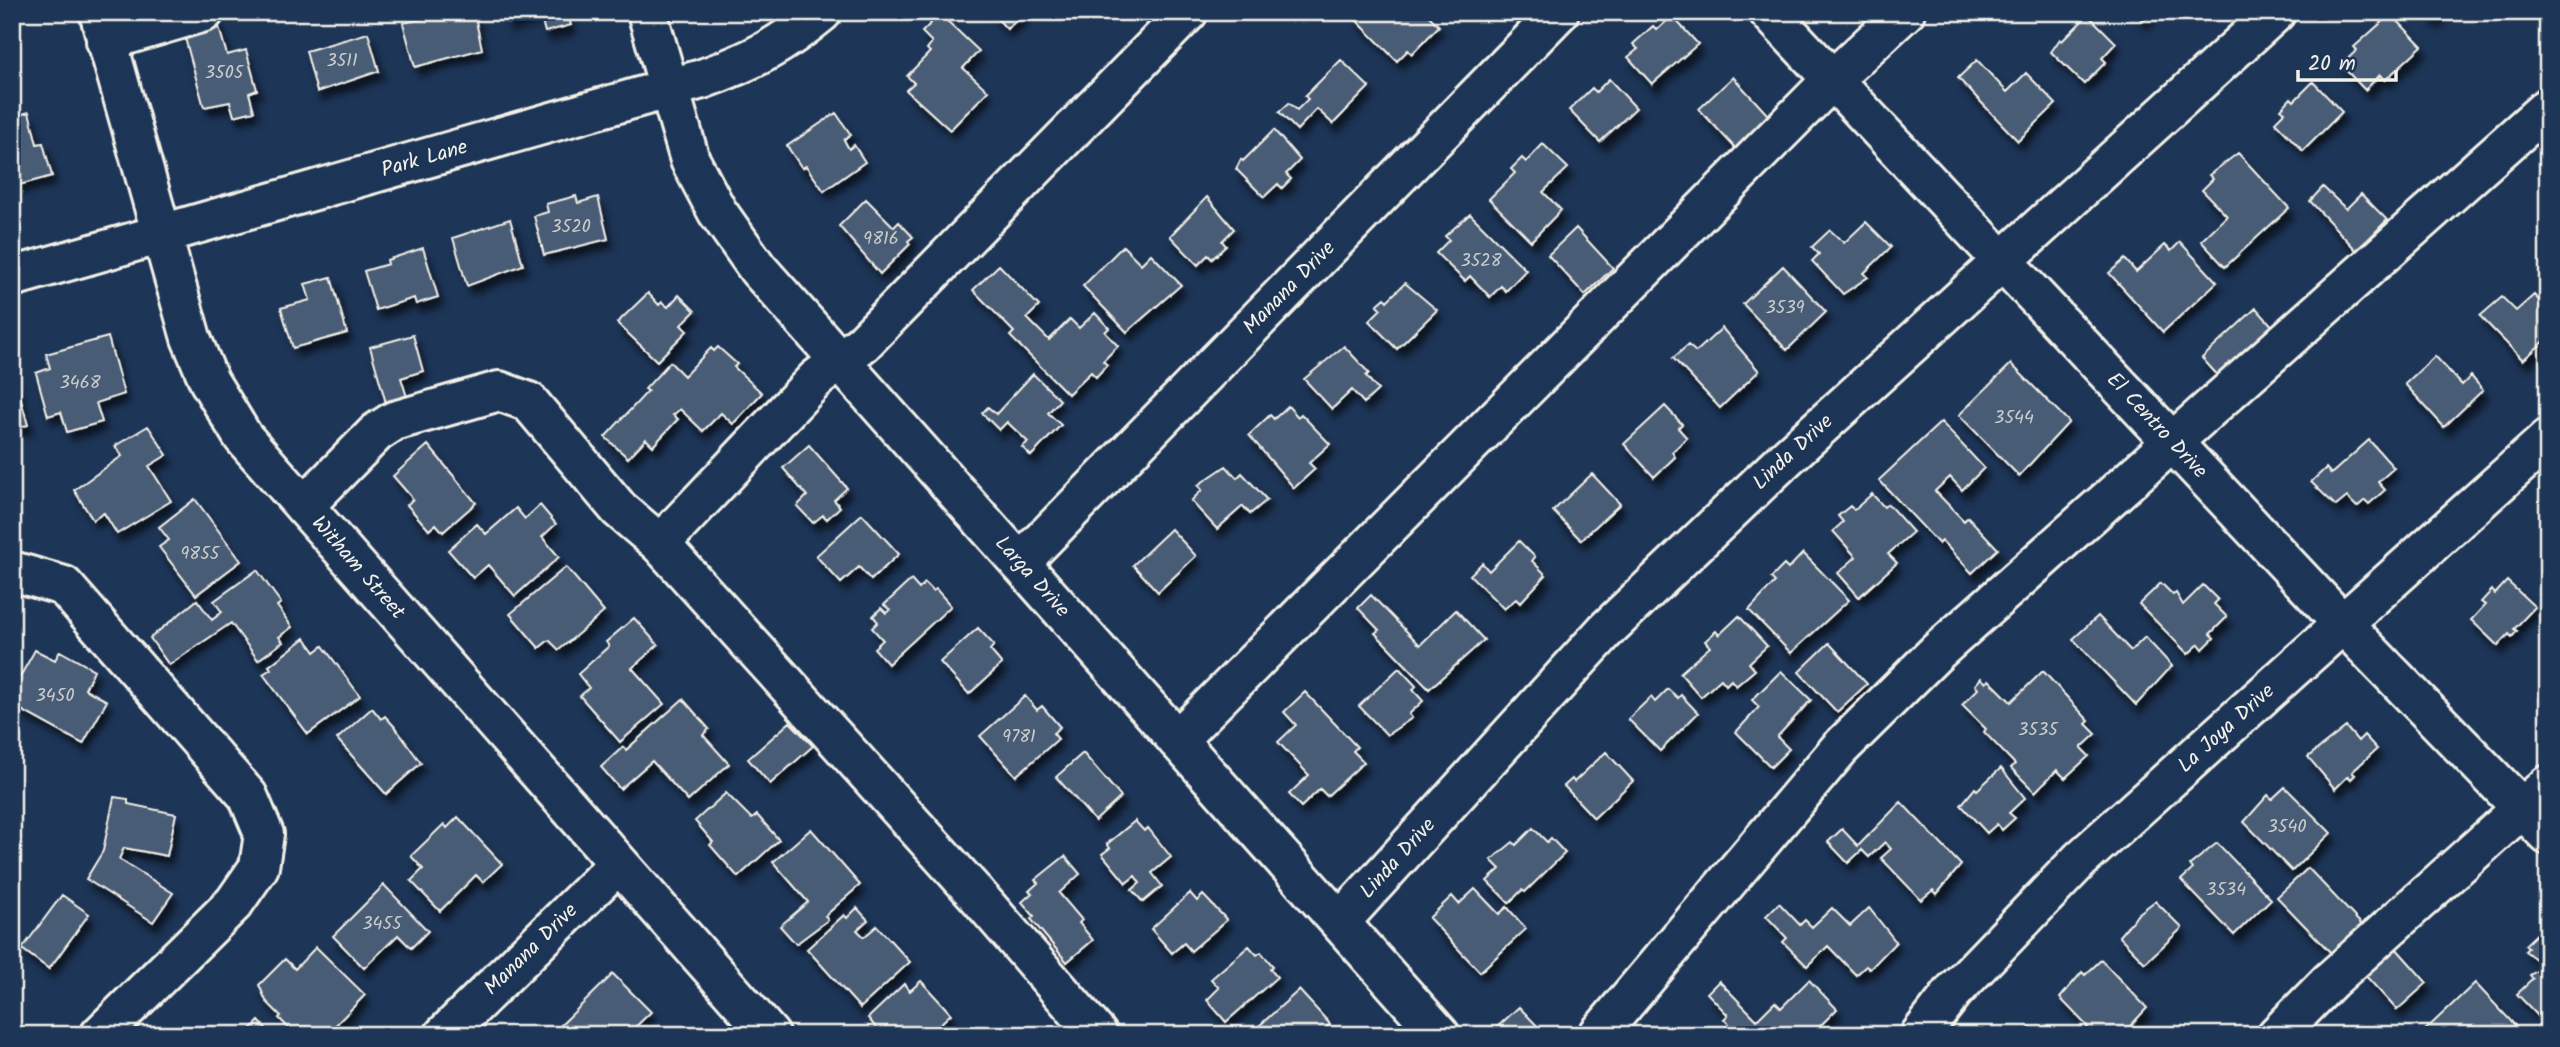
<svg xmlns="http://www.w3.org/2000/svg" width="2560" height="1047" viewBox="0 0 2560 1047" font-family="Kalam,sans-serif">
<defs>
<filter id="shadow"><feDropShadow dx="4.5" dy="8" stdDeviation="3.5" flood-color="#0009"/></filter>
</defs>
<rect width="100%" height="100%" fill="#1d3557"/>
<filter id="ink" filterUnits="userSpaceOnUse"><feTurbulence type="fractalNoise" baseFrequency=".0143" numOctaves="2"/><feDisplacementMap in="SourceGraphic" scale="14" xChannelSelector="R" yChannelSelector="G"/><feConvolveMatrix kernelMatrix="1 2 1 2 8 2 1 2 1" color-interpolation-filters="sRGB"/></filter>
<g filter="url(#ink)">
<path fill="#485b74" stroke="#f4f1e8" stroke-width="2" filter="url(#shadow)" d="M442 12H474L482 49 415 67 403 23 442 15Z
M505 12H567L571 25 545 32 540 14 508 23Z
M991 12H1026L1007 29Z
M1359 12H1425L1439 26 1412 54 1408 50 1397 61 1354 18Z
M2134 12H2152L2143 21Z
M2426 12H2443L2433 21Z
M940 14 979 51 963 68 988 91 950 130 906 90 914 83 907 76 930 52 927 49 932 42 922 32Z
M2391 14 2422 46 2385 80 2380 75 2365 90 2341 65 2357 50 2354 47Z
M2088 15 2116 43 2102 58 2106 62 2084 84 2051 52 2060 39 2062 41Z
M1672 16 1698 44 1652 84 1628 57 1638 49 1633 44 1653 26 1657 30Z
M216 17 227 55 246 50 257 90 249 93 254 111 234 116 230 102 204 107 182 27Z
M368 33 379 71 317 92 306 51Z
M1341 60 1369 87 1333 124 1317 109 1297 130 1279 112 1289 103 1297 110 1308 99 1305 96Z
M1977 60 2007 92 2026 73 2056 104 2018 141 1958 78Z
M1733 77 1777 125 1737 150 1699 109Z
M1609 79 1636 108 1600 142 1569 110 1592 88 1596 92Z
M2313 82 2342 112 2303 151 2275 122 2285 112 2281 109 2291 98 2294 101Z
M29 112 37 144 43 143 52 176 12 187V117Z
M836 113 851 135 844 140 849 149 854 145 865 162 824 191 806 166 802 168 787 146Z
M1274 130 1300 160 1286 174 1291 179 1282 188 1278 184 1264 197 1236 169 1241 159 1243 161Z
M1543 144 1568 168 1543 192 1561 210 1531 241 1489 199 1515 173 1511 169 1522 158 1526 162Z
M2238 153 2289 208 2225 267 2201 241 2227 216 2202 190 2213 179 2209 175Z
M2323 187 2346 209 2361 194 2387 220 2357 251 2310 201Z
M576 196 578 203 598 197 608 239 544 255 534 216 548 212 546 204Z
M1207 197 1234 229 1222 241 1226 246 1212 259 1208 255 1198 265 1170 236Z
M866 199 894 227 899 222 913 237 908 241 910 244 880 274 839 226Z
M1470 214 1526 270 1506 291 1501 286 1490 297 1470 276 1465 281 1436 253 1449 240 1445 236Z
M510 219 523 265 467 286 453 238Z
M1866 222 1891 247 1864 273 1868 277 1843 294 1812 261 1819 254 1812 247 1830 230 1844 243Z
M1576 228 1613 268 1585 295 1548 255Z
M2180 242 2217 282 2163 332 2109 273 2125 259 2136 272 2165 245 2171 251Z
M1123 246 1141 264 1151 254 1181 285 1127 332 1083 286Z
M423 248 438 297 416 304 414 298 376 310 364 271 388 264 387 260Z
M999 265 1039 306 1027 318 1049 340 1070 319 1079 328 1095 313 1109 328 1105 332 1118 346 1103 361 1107 365 1096 377 1091 372 1068 394 1010 336 1014 332 973 290Z
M1783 266 1826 312 1787 350 1743 304Z
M331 277 347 333 293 348 281 308 310 300 305 284Z
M1405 283 1437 310 1397 349 1369 321 1381 309 1377 305 1385 298 1387 301Z
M648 293 659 305 662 302 668 307 679 295 695 311 681 325 687 331 657 361 617 323Z
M2534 295 2548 310V338L2523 360 2480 316 2502 297 2516 311Z
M2256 308 2275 329 2221 379 2202 358Z
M1722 328 1759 371 1720 408 1673 358 1688 345 1696 352Z
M413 335 423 371 401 378 407 397 386 403 370 347Z
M108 337 124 394 96 403 102 422 67 432 61 412 48 416 36 373 50 368 46 354Z
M1344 346 1369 373 1366 376 1378 390 1364 403 1352 390 1332 409 1304 379Z
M718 347 737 364 734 367 762 393 733 424 721 413 703 431 680 409 673 415 678 419 653 446 646 439 628 458 605 437 648 391 645 389 670 362 684 376 711 348 714 351Z
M2435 356 2462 385 2471 376 2483 390 2444 427 2405 384Z
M2011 364 2069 422 2019 476 1959 415Z
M12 368 28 425 12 429Z
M1033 374 1060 400 1048 413 1061 425 1031 456 1022 447 1028 442 1007 422 999 430 982 413 988 407 996 414Z
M1288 406 1298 417 1301 414 1330 444 1309 463 1315 469 1294 488 1249 435 1270 415 1274 419Z
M1665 406 1682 424 1678 428 1687 438 1672 452 1675 457 1654 477 1624 444Z
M1941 422 1984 468 1962 490 1950 477 1935 491 1964 521 1968 517 1998 549 1972 573 1942 541 1939 544 1879 480Z
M148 426 167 455 149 466 171 501 117 534 104 513 93 520 74 490 122 456 115 446Z
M2369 440 2394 468 2378 482 2385 490 2369 504 2365 500 2357 507 2347 497 2336 506 2311 482 2326 468 2331 474Z
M428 445 476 503 443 532 436 524 429 530 407 505 413 499 393 476Z
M809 445 847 488 834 500 840 507 827 519 823 515 813 523 797 506 807 496 783 468Z
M1226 466 1237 478 1242 473 1267 500 1250 514 1243 506 1217 529 1191 501 1202 490 1198 485Z
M1592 474 1620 504 1581 540 1553 511Z
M1872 494 1884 507 1888 504 1913 532 1888 554 1897 563 1859 597 1838 573 1856 557 1833 531 1843 522 1838 516 1850 506 1854 510Z
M195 499 241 561 196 595 159 547 169 540 159 527Z
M540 505 556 524 542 537 559 557 515 596 488 565 473 578 448 550 477 524 486 534 516 508 525 519Z
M862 514 899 554 871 580 859 567 841 583 816 556Z
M1171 529 1196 556 1158 592 1133 565Z
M1519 541 1535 557 1532 561 1546 575 1520 603 1516 599 1504 609 1470 575 1482 563 1489 571Z
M1803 553 1849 600 1791 653 1749 610 1775 582 1771 578 1784 565 1788 569Z
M566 567 604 612 559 650 549 640 539 648 510 614Z
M257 570 281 603 277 606 292 627 279 637 283 642 258 660 231 623 169 665 150 638 197 600 212 620 222 612 214 601Z
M911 580 919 589 925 583 933 591 936 589 951 606 888 664 874 648 883 640 872 628 878 622 873 616 881 608 886 613 890 610 884 605Z
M2507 581 2535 607 2514 629 2517 631 2512 637 2509 634 2498 646 2471 620 2485 605 2481 602 2492 590 2495 594Z
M2161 583 2173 595 2176 593 2183 605 2203 585 2218 600 2214 604 2227 617 2210 634 2214 638 2203 649 2199 644 2188 654 2139 604Z
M1371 595 1420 645 1456 610 1484 640 1429 689 1375 633 1379 630 1358 608Z
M1739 616 1767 646 1749 663 1755 670 1736 686 1731 680 1726 685 1721 679 1701 697 1680 673 1710 647 1705 641 1716 631 1719 635Z
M2098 616 2131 651 2145 637 2172 666 2136 705 2073 639Z
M634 618 658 645 632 668 664 704 620 742 580 696 589 688 578 674 609 646 606 642Z
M978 628 994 645 990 650 1002 664 969 694 940 662Z
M305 638 315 652 323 646 360 696 308 734 263 674 271 669 269 666Z
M1829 643 1867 684 1837 712 1799 672Z
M35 650 55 660 60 651 94 670 85 689 107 701 83 744 12 705V691Z
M1399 668 1416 686 1413 690 1423 701 1409 714 1412 718 1387 735 1359 706Z
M1781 671 1811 700 1777 737 1789 749 1771 767 1736 732 1759 707 1752 700Z
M2043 671 2089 721 2086 724 2096 734 2081 748 2089 756 2065 778 2057 770 2035 792 2011 768 2015 764 1984 732 1986 729 1962 705 1978 689 1975 685 1981 678 1986 683 1989 680 2011 702Z
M1668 689 1678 698 1681 695 1698 713 1660 751 1628 719 1651 697 1655 702Z
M1305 692 1357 747 1353 751 1364 762 1327 796 1320 789 1301 807 1289 794 1309 775 1278 742 1296 725 1284 712Z
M1025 696 1037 710 1042 706 1060 727 1053 733 1058 739 1016 776 980 736Z
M683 699 709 729 703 735 729 764 688 801 652 761 620 789 601 767 623 747 626 750Z
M372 708 381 719 385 716 394 726 421 763 386 794 337 739Z
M790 722 813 746 770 784 748 759Z
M2346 727 2358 741 2364 735 2377 749 2352 772 2355 775 2351 779 2348 776 2335 789 2308 757Z
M1606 752 1633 781 1594 818 1564 786 1572 779 1574 782Z
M1083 753 1121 797 1095 821 1056 777Z
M2001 768 2025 798 2009 813 2015 818 2002 830 1997 824 1987 833 1961 805 1975 788 1977 790Z
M2285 787 2331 833 2292 871 2244 822 2268 795 2272 799Z
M726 793 752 819 757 815 779 840 738 877 710 845 713 842 695 821Z
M114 797 128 799V804L176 814 167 856 124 848 119 859 173 893 153 922 86 879 103 851Z
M1901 802 1961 865 1937 894 1933 890 1921 900 1881 858 1891 849 1885 842 1869 857 1862 850 1848 863 1828 842 1842 829 1858 846Z
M458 817 502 864 483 882 476 875 440 911 411 881 423 869 411 856 444 824 447 828Z
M1135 821 1144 831 1148 828 1171 857 1152 873 1162 886 1143 902 1132 890 1140 883 1135 876 1126 883 1102 854 1110 848 1107 844Z
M1533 828 1547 842 1551 838 1565 853 1525 892 1522 890 1509 903 1487 881 1500 869 1491 860 1513 842 1516 845Z
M811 829 860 885 825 916 828 920 796 944 780 926 808 902 773 862Z
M2217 843 2271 899 2234 935 2181 880 2193 869 2190 865Z
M1065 856 1080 874 1059 893 1082 920 1079 923 1093 940 1067 962 1031 919 1034 916 1022 902 1032 893 1029 891 1038 883 1035 880Z
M2308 868 2365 928 2335 957 2277 897Z
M384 885 428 931 411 948 398 935 364 968 333 936Z
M1475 889 1499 914 1507 907 1526 929 1480 972 1429 918 1452 896 1459 904Z
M1190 893 1197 901 1203 895 1227 920 1191 951 1184 943 1172 953 1151 929Z
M62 895 89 914 49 969 22 949Z
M2155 901 2182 928 2145 963 2119 936 2138 914Z
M1779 903 1800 925 1805 920 1812 927 1832 908 1850 926 1869 908 1896 942 1870 969 1866 966 1856 975 1828 946 1807 966 1783 942 1787 938 1766 916Z
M857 908 868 920 857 930 864 937 877 926 910 962 860 1008 807 949 844 915 847 918Z
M2545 926 2548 1014 2542 1020 2517 994 2533 979 2530 975 2545 966 2525 951 2528 948 2525 945Z
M1249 946 1257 955 1261 952 1273 966 1270 969 1277 977 1226 1022 1207 1000 1219 988 1211 979Z
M316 947 365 995 326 1035H295L279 1018 281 1016 266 1001 259 985 285 959 295 969Z
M2395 947 2427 983 2397 1010 2365 975Z
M2101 960 2147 1008 2122 1035H2081L2088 1027 2060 998 2082 972 2085 975Z
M613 974 651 1012 627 1035H556L554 1032Z
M1809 980 1837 1009 1811 1035H1764L1758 1028 1751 1035H1739L1724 1019 1728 1015 1707 993 1719 981 1757 1020 1775 1002 1781 1008Z
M921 981 951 1014 940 1024 950 1035H875L878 1030 868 1018 904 984 910 991Z
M2475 983 2524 1035H2420Z
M1299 990 1330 1024 1323 1031 1327 1035H1249Z
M1519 1007 1544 1033 1542 1035H1502L1496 1028Z
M259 1021 272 1035H245Z
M985 1026 1001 1035H980Z
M2030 1027 2039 1035H2022Z"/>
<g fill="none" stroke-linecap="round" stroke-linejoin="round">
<g stroke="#f4f1e8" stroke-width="44">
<g id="minor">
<path id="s1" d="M99 12 191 338 209 381 243 437 770 1035"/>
<path id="s2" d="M647 12 690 160 717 211 758 269 1440 1035"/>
<path id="s3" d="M1769 12 2342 623 2548 835"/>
<path d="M106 41 204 12"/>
<path id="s4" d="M12 277 702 79C752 61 781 46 822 12"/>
<path d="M304 506 377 432 394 421 499 391 529 402 619 509 660 544 977 895 1098 1035"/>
<path d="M660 544 816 379 863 343 1188 12"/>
<path id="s5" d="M1020 563 1559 12"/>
<path d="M12 571 64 586 248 796 264 834 259 867 234 903 100 1035"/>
<path d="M1177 740 1833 79 1905 12"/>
<path id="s6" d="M1340 922 1605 631 1785 459 2276 12"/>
<path id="s7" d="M444 1035 618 864"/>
<path d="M1598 1035 1840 748 1937 652 2548 107"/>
<path id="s8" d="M1920 1035 1954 991 2081 859 2548 439"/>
<path d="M2277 1035 2331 980 2548 785"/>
</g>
</g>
<use href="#minor" stroke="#1d3557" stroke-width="38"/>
</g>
</g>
<g text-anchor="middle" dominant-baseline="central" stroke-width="6" stroke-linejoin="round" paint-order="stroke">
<g font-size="18" fill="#c9cccb">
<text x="342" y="61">3511</text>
<text x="224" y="73">3505</text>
<text x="571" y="227">3520</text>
<text x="881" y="239">9816</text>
<text x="1481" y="261">3528</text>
<text x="1785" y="308">3539</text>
<text x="80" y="383">3468</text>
<text x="2014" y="418">3544</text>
<text x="200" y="554">9855</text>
<text x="55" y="696">3450</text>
<text x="2038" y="730">3535</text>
<text x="1019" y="737">9781</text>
<text x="2287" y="827">3540</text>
<text x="2226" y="890">3534</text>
<text x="382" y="924">3455</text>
</g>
<g font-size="21" fill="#f4f1e8" stroke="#1d3557">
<text stroke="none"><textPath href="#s4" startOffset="429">Park Lane</textPath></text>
<text stroke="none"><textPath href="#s5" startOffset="385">Manana Drive</textPath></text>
<text stroke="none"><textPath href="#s3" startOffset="567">El Centro Drive</textPath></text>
<text stroke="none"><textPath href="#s6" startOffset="653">Linda Drive</textPath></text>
<text stroke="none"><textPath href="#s1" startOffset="625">Witham Street</textPath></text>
<text stroke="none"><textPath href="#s2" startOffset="695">Larga Drive</textPath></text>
<text stroke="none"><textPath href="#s8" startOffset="434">La Joya Drive</textPath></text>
<text stroke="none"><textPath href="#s6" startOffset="86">Linda Drive</textPath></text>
<text stroke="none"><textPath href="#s7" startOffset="122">Manana Drive</textPath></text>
</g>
</g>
<rect width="2560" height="1047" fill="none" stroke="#1d3557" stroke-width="42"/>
<rect x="21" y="21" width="2518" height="1005" fill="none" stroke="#f4f1e8" stroke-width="2.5" filter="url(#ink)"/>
<path d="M2298 70v10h98v-10" fill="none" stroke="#f4f1e8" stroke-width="3.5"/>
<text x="2308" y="70" font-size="21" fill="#f4f1e8" stroke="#1d3557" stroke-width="5" paint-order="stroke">20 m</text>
</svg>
